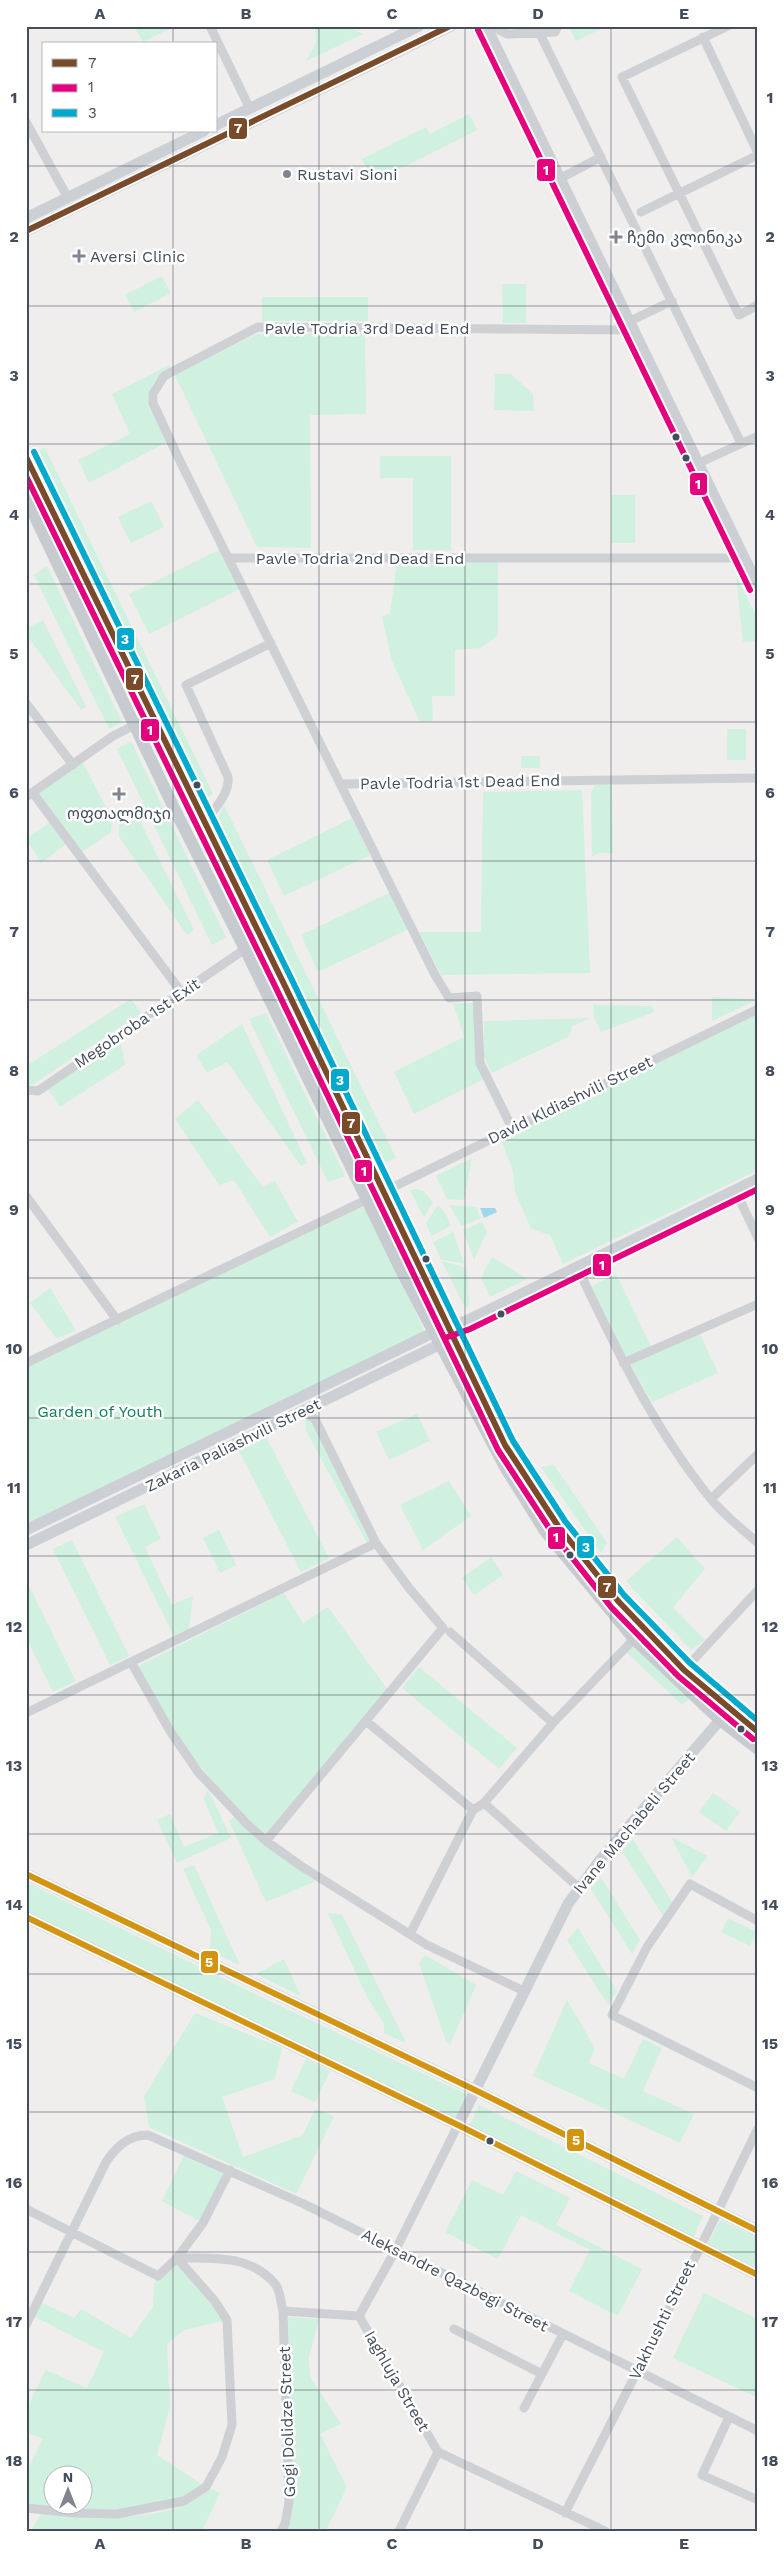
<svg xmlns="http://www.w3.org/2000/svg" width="784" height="2557" viewBox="0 0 784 2557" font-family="'Work Sans','Noto Sans Georgian',sans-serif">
<rect width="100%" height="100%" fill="#efeeed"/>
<path fill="#d0f0e0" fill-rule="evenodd" d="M134 26H175L143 42Z
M315 26H347L363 34 306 61 316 43Z
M569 26H604L605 27 576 41Z
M469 114 477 130 374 182 362 159 426 127 430 134Z
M162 276 171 293 134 312 125 295Z
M502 284H526V323H503Z
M262 297H368V321H262Z
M365 333 366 414 310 415 311 548 257 547 175 375 256 334Z
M169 365 170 369 153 383 150 397 167 442 89 483 78 460 130 434 112 394Z
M495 374H511L533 394 534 411 494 410Z
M45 448 213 794 203 799 34 453Z
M380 456H451V550H413V478H380Z
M611 495H635V543H611Z
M151 501 164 527 131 543 118 517Z
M221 549 240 589 149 634 129 594Z
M498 562V635L481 648 455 650V696H432L433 721 420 722 392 661 382 617 390 613 397 563Z
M47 566 122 722 109 729 34 575Z
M736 576 758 619V641L743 642Z
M43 620 86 707 81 710 26 634V624L29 627Z
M727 729H746V760H727Z
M131 741 226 937 212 945 117 749Z
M521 756H540V768H521Z
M82 761 112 819 111 832 81 853 37 794Z
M595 785H612L613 853H598L592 857 591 793Z
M582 790 590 973 441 975 419 932H481L483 792Z
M224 805 396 1158 380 1165 216 823Z
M137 815 194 930 187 935 119 837V824Z
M352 818 370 855 284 896 267 860Z
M50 822 66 844 41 863 26 839Z
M391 892 409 929 318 972 301 935Z
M712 997 756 1000 712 1021Z
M131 999 141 1013 32 1085 26 1084V1066Z
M453 1003H473L484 1079 414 1114 394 1072 464 1037Z
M593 1005 652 1006 654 1012 601 1032 594 1017Z
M758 1012V1170L563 1264 550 1235 531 1229 515 1192 513 1171 500 1137Z
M266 1013 345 1176 328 1182 249 1019Z
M590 1018 572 1026 570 1035 566 1038 491 1073 484 1056V1021Z
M242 1024 307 1163 301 1166 227 1062 207 1073 196 1055Z
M120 1039 125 1065 60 1107 48 1089Z
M198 1100 263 1187 275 1181 298 1222 270 1237 234 1180 219 1185 175 1119Z
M472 1158 464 1200 447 1199 436 1176Z
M417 1189 423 1191 433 1202 424 1217 410 1190Z
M438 1205 446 1214 451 1226 431 1236 426 1223Z
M450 1205 476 1207 481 1218 461 1226Z
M362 1207 368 1209 425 1333 26 1526V1367Z
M482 1222 487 1232 474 1260 463 1230Z
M453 1232 464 1264 441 1259 433 1242Z
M492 1257 527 1279 490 1297 481 1278Z
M442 1261 467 1268 469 1305 466 1309Z
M616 1274 651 1346 625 1358 591 1287Z
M50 1288 76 1330 57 1339 30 1303Z
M699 1332 718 1373 652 1402 629 1363Z
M417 1414 430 1441 389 1460 376 1432Z
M305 1417 316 1425 373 1540 367 1543 306 1431Z
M265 1435 329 1558 301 1572 238 1449Z
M554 1465 607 1543 601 1553 541 1467Z
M449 1481 471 1516 423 1550 400 1505Z
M144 1504 161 1539 145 1547 172 1605 193 1596 189 1629 174 1636 115 1517Z
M219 1530 236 1565 220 1573 203 1538Z
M677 1537 705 1569 673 1607 705 1640 691 1650 626 1581Z
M72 1540 129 1656 110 1665 53 1549Z
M491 1557 503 1575 474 1595 462 1578Z
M26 1580 76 1681 53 1692 26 1637Z
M284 1593 303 1623 328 1607 387 1689 267 1836 244 1816 191 1756 137 1671 140 1665Z
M634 1644 690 1698 682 1705 626 1652Z
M419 1667 517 1748 499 1769 402 1688Z
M208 1790 231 1838 177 1863 157 1820 170 1814 184 1847 218 1833 204 1799Z
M713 1793 740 1812 726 1831 699 1812Z
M234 1817 278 1855 316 1881 266 1902 229 1821Z
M671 1837 708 1856 692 1877Z
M633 1839 672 1902 663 1916 622 1851Z
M194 1865 240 1965 210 1951 211 1930 183 1869Z
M601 1877 640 1940 632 1954 591 1889Z
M26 1882 253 1993 468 2095 456 2120 26 1911Z
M328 1913 342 1915 406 2043 384 2033V2023L367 1997Z
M728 1918 757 1932 750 1946 721 1932Z
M578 1928 617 1991 608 2005 567 1940Z
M425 1955 476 1985 450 2045 446 2041 419 1963Z
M284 1959 301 1996 256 1974Z
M567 2000 595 2048 589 2063 624 2079 643 2039 662 2048 643 2091 694 2114 680 2143 533 2076Z
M195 2013 282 2048 275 2079 222 2097 243 2157 303 2135 315 2109 334 2116 296 2194 149 2127 144 2096Z
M306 2059 330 2071 315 2102 291 2091Z
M479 2105 703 2216 694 2237 469 2126Z
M186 2151 230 2170 203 2223 162 2201Z
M516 2171 570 2198 556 2225 642 2269 618 2316 569 2291 590 2250 521 2215 498 2259 445 2232 472 2180 503 2195Z
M720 2220 758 2238V2268L708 2244Z
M177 2258 227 2320 184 2330 167 2344 170 2407 157 2455 206 2487 184 2501 117 2514 26 2508V2473L43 2439 26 2432V2410L46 2370 87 2388 104 2352 31 2315 38 2301 74 2318 81 2309 131 2338 153 2306 154 2284 158 2276ZM52 2474H82V2504H52Z
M704 2293 758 2319V2398L673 2358Z
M288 2317 319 2319 309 2357 310 2377 341 2424 320 2434 347 2487 326 2531 318 2527 316 2531H286L293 2502Z
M212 2489 220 2493 202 2531H31L41 2514C89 2518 139 2522 185 2505 194 2501 203 2494 212 2489Z"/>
<path fill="#a1d6f0" d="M480 1208H495L497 1212 484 1218Z"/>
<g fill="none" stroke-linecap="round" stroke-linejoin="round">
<path stroke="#ced0d4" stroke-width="9" d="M210 26 250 109
M492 26 507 34 555 32 558 26
M728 26 622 77 739 315 758 305
M540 34 741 443
M703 37 758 153
M26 122 68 198
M561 178 601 157
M641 212 758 155
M630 321 672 301
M699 463 758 436
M229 558H744
M26 703 73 765
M341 784 758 778
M33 793 182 993
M26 797 113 736 153 716
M205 821C214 810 230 793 228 777L186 685 271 643
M26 1090 38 1091 245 949
M512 1128 480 1063 477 996 449 998 435 975 179 459 153 403V394L164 376 258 327 635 330
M735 1190 758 1238
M383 1192 758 1009
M26 1196 117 1320
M577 1267C615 1347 654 1429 711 1499 724 1515 742 1529 758 1543
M26 1363 368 1199
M623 1363 758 1304
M711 1499 758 1454
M450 1632 553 1723
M131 1662 170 1731 198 1772 246 1823 266 1841 301 1866 427 1945 524 1991
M684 1670 758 1590
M26 1713 376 1543
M366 1721 473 1810
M484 1803 578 1887
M266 1841 443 1628 409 1588 376 1543 315 1419 302 1411
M758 1921 690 1884 647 1947 612 2015 758 2088
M410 1934 473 1810 484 1803 553 1723 634 1639
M26 2209 158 2276 177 2258C212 2258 251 2254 276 2285 280 2291 281 2303 283 2311L289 2502 285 2524 281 2531
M283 2311 359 2316
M26 2325 106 2162C117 2146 129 2135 148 2135L304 2204 758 2431
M454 2329 542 2374
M524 2408 563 2334
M729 2417 702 2475 758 2500
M438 2452 605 2531
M26 2508 75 2513 117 2514 184 2501 206 2487 222 2457 232 2425 227 2320 214 2300 177 2258 203 2223 230 2170
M565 2513 700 2248 758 2128
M399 2531 438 2452 359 2316 395 2251 458 2125"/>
<path stroke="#cccfd4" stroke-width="11" d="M486 26 758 586
M216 125 419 26
M26 218 204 131
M26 231 451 26
M26 1530 447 1326 466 1321 758 1179
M26 1545 453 1338 458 1331
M26 1874 475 2090 758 2231
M26 1917 458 2125 758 2275
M458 2125 568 1904 600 1860 720 1720"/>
<path stroke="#c7cacf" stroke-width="12" d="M26 456 283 982 505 1445C572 1556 654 1654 758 1732
M26 498 174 808 245 949 402 1272 505 1467 545 1531 634 1639 720 1720 758 1749"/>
<g stroke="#fff" stroke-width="10">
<path id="bus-1" d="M26 231 450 26
M26 457 283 982 505 1445 558 1526 618 1601 684 1670 758 1732"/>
</g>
<g stroke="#fff" stroke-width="10">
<path id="bus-2" d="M478 30 750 590
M26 476 275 986 498 1450 551 1531 611 1607 678 1676 753 1739
M445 1338 470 1329 758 1189"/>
</g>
<g stroke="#fff" stroke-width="10">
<path id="bus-3" d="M34 452 291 978 513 1441 565 1521 624 1595 690 1663 758 1721"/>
</g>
<g stroke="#fff" stroke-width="10">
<path id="bus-4" d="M26 1874 475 2090 758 2231
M26 1917 458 2125 758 2275"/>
</g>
<use href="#bus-1" stroke="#7a4b2a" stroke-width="6"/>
<use href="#bus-2" stroke="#e5007d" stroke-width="6"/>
<use href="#bus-3" stroke="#00a9ce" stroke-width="6"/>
<use href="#bus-4" stroke="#d39412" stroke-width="6"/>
</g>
<path fill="none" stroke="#444d5b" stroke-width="1" stroke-opacity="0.55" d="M173 26V44M319 26V2531M465 26V2531M611 26V2531M173 131V2531M26 166H758M26 306H758M26 444H758M26 584H758M26 722H758M26 861H758M26 1000H758M26 1140H758M26 1278H758M26 1418H758M26 1556H758M26 1695H758M26 1834H758M26 1974H758M26 2112H758M26 2252H758M26 2390H758"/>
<g fill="#80858e" stroke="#fff" stroke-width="2">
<circle cx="287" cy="174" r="5"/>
<path d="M613.5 229.5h5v5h5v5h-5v5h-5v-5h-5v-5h5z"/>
<path d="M76.5 248.5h5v5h5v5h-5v5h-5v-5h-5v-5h5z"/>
<path d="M116.5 786.5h5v5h5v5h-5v5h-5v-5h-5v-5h5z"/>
</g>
<g fill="#444d5b" stroke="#fff" stroke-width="2">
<circle cx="676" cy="437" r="4.5"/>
<circle cx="686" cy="458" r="4.5"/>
<circle cx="197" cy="785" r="4.5"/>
<circle cx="426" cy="1259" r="4.5"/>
<circle cx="501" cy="1314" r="4.5"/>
<circle cx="570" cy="1555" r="4.5"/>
<circle cx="741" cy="1729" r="4.5"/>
<circle cx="490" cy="2141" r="4.5"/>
</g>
<g text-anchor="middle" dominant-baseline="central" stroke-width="5" stroke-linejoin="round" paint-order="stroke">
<g font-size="16" fill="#444d5b" stroke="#fff" text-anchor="start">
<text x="297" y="174">Rustavi Sioni</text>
<text x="627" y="237">ჩემი კლინიკა</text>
<text x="90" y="256">Aversi Clinic</text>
<text x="119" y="813" text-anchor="middle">ოფთალმიჯი</text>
</g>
<g font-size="16" fill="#444d5b" stroke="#fff">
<text x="367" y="328">Pavle Todria 3rd Dead End</text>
<text x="360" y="558">Pavle Todria 2nd Dead End</text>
<text transform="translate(460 782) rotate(-1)">Pavle Todria 1st Dead End</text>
<text transform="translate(137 1023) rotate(-34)">Megobroba 1st Exit</text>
<text transform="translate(570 1100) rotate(-26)">David Kldiashvili Street</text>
<text transform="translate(233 1445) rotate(-26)">Zakaria Paliashvili Street</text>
<text transform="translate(634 1823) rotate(-50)">Ivane Machabeli Street</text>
<text transform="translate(455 2280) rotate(27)">Aleksandre Qazbegi Street</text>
<text transform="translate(662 2320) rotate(-64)">Vakhushti Street</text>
<text transform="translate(397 2381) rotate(60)">Iaghluja Street</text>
<text transform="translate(287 2422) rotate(-92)">Gogi Dolidze Street</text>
</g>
<g font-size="16" fill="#108157" stroke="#fff">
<text x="100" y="1411">Garden of Youth</text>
</g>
</g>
<g stroke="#fff" stroke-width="2">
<rect x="228" y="117" width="20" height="23" rx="5" fill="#7a4b2a"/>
<rect x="536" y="158" width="20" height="24" rx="5" fill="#e5007d"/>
<rect x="689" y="472" width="19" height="24" rx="5" fill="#e5007d"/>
<rect x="116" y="627" width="19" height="24" rx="5" fill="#00a9ce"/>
<rect x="125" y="667" width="19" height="24" rx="5" fill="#7a4b2a"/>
<rect x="140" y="718" width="20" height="24" rx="5" fill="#e5007d"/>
<rect x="330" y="1068" width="20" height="24" rx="5" fill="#00a9ce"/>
<rect x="341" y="1111" width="20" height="24" rx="5" fill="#7a4b2a"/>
<rect x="354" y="1159" width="19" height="24" rx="5" fill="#e5007d"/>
<rect x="592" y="1253" width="20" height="24" rx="5" fill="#e5007d"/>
<rect x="547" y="1526" width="19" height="24" rx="5" fill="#e5007d"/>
<rect x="576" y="1535" width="19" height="24" rx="5" fill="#00a9ce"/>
<rect x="597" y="1575" width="20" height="24" rx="5" fill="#7a4b2a"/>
<rect x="200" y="1950" width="19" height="24" rx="5" fill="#d39412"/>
<rect x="566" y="2128" width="19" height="24" rx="5" fill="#d39412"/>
</g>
<g font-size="14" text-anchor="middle" font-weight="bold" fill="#fff">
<text x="238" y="133">7</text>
<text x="546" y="175">1</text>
<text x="698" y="489">1</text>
<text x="125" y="644">3</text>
<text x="135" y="684">7</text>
<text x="150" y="735">1</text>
<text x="340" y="1085">3</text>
<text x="351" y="1128">7</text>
<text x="364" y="1176">1</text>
<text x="602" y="1270">1</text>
<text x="556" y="1542">1</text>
<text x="586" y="1552">3</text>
<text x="607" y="1592">7</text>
<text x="209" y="1967">5</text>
<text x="576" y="2145">5</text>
</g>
<rect width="784" height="2557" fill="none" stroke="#ffffff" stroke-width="55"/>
<rect x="42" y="42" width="175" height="90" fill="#ffffff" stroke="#b4b8bd"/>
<rect x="52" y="59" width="25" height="8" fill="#7a4b2a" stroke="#b4b8bd"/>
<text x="88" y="68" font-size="15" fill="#444d5b">7</text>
<rect x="52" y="84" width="25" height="8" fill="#e5007d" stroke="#b4b8bd"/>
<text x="88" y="92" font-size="15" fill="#444d5b">1</text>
<rect x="52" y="109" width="25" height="8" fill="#00a9ce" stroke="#b4b8bd"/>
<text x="88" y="118" font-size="15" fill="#444d5b">3</text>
<g transform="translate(68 2490)"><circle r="24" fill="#ffffff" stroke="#b4b8bd"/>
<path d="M0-4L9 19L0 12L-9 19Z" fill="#80858e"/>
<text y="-8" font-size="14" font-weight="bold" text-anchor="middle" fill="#444d5b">N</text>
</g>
<rect x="28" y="28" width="728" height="2502" fill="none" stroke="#444d5b" stroke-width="2"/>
<g font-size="16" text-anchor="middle" font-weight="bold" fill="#444d5b">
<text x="100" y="19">A</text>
<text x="246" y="19">B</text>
<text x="392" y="19">C</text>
<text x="538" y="19">D</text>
<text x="684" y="19">E</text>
<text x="14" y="103">1</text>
<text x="770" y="103">1</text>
<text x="14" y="242">2</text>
<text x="770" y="242">2</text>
<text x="14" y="381">3</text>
<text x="770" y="381">3</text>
<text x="14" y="520">4</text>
<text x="770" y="520">4</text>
<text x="14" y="659">5</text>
<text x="770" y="659">5</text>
<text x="14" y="798">6</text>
<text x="770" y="798">6</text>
<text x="14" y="937">7</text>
<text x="770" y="937">7</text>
<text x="14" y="1076">8</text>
<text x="770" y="1076">8</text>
<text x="14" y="1215">9</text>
<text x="770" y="1215">9</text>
<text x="14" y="1354">10</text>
<text x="770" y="1354">10</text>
<text x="14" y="1493">11</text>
<text x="770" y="1493">11</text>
<text x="14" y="1632">12</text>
<text x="770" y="1632">12</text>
<text x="14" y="1771">13</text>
<text x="770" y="1771">13</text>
<text x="14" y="1910">14</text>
<text x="770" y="1910">14</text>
<text x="14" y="2049">15</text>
<text x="770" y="2049">15</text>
<text x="14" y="2188">16</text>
<text x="770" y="2188">16</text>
<text x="14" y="2327">17</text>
<text x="770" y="2327">17</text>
<text x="14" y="2466">18</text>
<text x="770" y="2466">18</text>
<text x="100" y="2549">A</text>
<text x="246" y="2549">B</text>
<text x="392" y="2549">C</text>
<text x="538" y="2549">D</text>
<text x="684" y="2549">E</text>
</g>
</svg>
